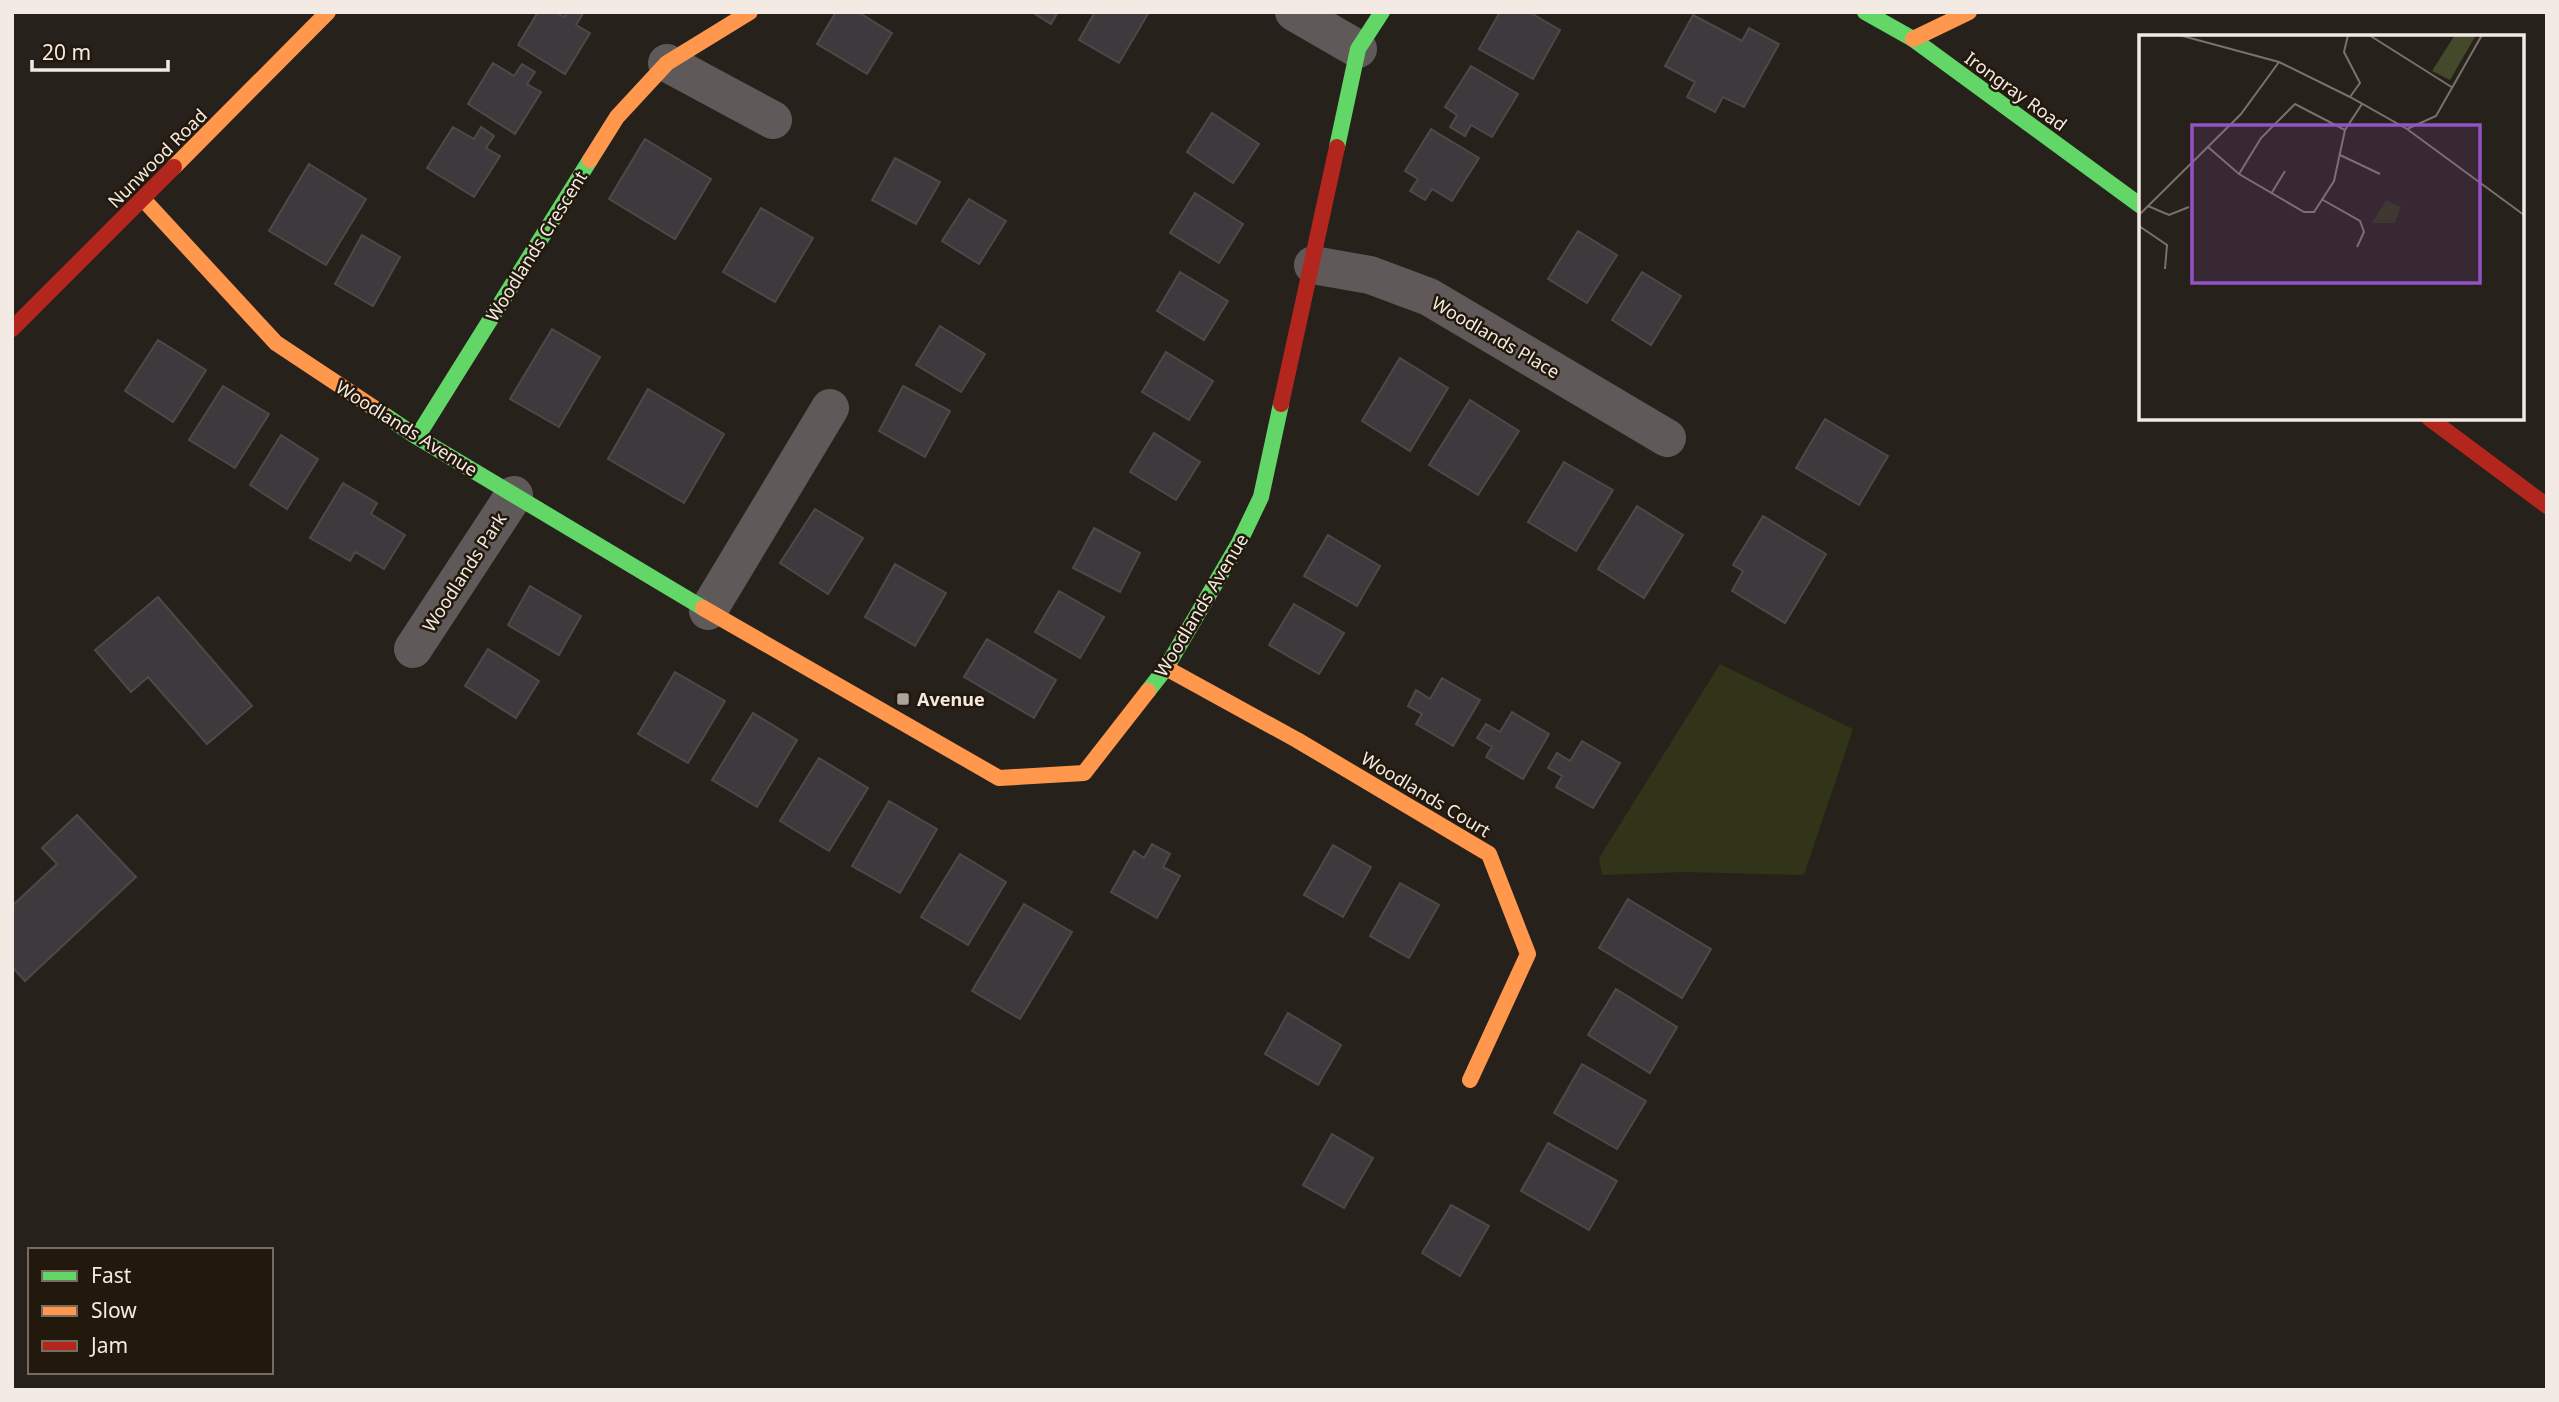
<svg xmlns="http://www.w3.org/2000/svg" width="2559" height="1402" viewBox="0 0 2559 1402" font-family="'Noto Sans',sans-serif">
<rect width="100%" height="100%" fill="#27211b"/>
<path fill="#313418" d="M1720 664 1853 729 1804 875 1685 872 1602 875 1599 858Z"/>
<path fill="#3e393d" stroke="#4c4949" stroke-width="2" d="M538 12H556L564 17 567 12H584L576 25 590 33 565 74 518 45Z
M836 12H858L892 33 867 74 817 44Z
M1032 12H1058L1051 24Z
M1095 12H1149L1119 63 1079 40Z
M1500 12H1529L1560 30 1533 79 1479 49Z
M1693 15 1742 41 1749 28 1779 44 1744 107 1723 97 1715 112 1687 97 1695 82 1665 66Z
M493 63 514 76 522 64 535 72 527 84 541 92 515 134 468 104Z
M1471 66 1518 94 1492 137 1471 125 1465 136 1450 127 1457 115 1445 107Z
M1212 113 1259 144 1233 183 1187 152Z
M453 127 474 139 481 127 494 136 486 148 500 156 474 197 427 168Z
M1431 129 1479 158 1452 201 1432 189 1425 200 1410 191 1418 179 1405 171Z
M645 139 711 179 675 239 609 199Z
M895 158 940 182 916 224 872 200Z
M309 164 366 199 326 265 269 231Z
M1195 193 1243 224 1219 263 1170 233Z
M969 199 1006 221 979 264 942 241Z
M761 208 813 238 775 302 723 272Z
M1578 231 1617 255 1587 303 1548 279Z
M362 235 400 257 373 306 335 284Z
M1180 272 1228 301 1204 340 1157 311Z
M1642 272 1681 296 1651 345 1612 320Z
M940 326 985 354 961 392 916 365Z
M552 329 600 357 559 427 510 399Z
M158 340 206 370 173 422 125 391Z
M1166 352 1213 381 1189 420 1142 392Z
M1400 358 1448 388 1410 451 1362 421Z
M223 386 269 414 235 468 189 440Z
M903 386 950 411 925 457 879 431Z
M648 389 724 434 684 503 608 459Z
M1470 400 1519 431 1478 495 1429 465Z
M1825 419 1888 456 1859 505 1796 468Z
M1154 433 1200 462 1176 500 1130 472Z
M281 435 318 459 287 509 250 485Z
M1564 462 1613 490 1576 551 1528 522Z
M343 483 377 503 371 514 405 535 384 569 355 552 350 561 310 538Z
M1637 506 1683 535 1644 598 1598 569Z
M815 509 863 538 828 594 780 563Z
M1763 516 1826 554 1785 623 1732 591 1743 571 1733 565Z
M1094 528 1140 553 1120 592 1073 568Z
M1328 535 1380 566 1357 606 1304 576Z
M895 564 946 593 915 646 865 617Z
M530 586 581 616 559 655 508 625Z
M1059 591 1104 617 1080 658 1035 632Z
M158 597 252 706 207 744 148 677 131 692 95 650Z
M1294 604 1344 633 1319 674 1269 645Z
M987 639 1056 680 1034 718 964 677Z
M488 649 539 681 516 718 465 686Z
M675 672 725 701 688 763 638 734Z
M1442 678 1480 700 1453 746 1416 724 1422 714 1408 706 1416 690 1430 699Z
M1512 712 1549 734 1523 779 1486 757 1492 747 1477 738 1486 724 1500 732Z
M753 713 797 740 757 807 712 780Z
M1582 741 1620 763 1593 808 1556 787 1562 776 1548 768 1557 753 1570 761Z
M819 758 868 788 829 851 780 821Z
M889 801 937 829 900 893 852 866Z
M77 815 136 877 25 981 12 967V906L57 864 42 848Z
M1152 844 1170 854 1163 867 1180 876 1157 918 1111 892 1134 851 1144 858Z
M1333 845 1371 867 1343 917 1304 895Z
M960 854 1006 882 968 945 921 917Z
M1400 883 1439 905 1409 958 1370 936Z
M1628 899 1711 949 1682 998 1599 948Z
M1024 904 1072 932 1020 1019 972 991Z
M1616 989 1677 1027 1650 1073 1588 1035Z
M1288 1013 1341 1045 1318 1085 1265 1054Z
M1582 1064 1646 1101 1617 1149 1554 1113Z
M1332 1134 1373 1158 1344 1208 1303 1185Z
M1548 1143 1617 1181 1589 1230 1521 1191Z
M1451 1205 1489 1226 1460 1276 1422 1253Z"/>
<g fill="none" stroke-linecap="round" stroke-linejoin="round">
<path stroke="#5f5959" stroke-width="38" d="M1294 12 1358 49
M667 63 773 120
M1313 265 1370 275 1429 297 1667 438
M708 611 830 408
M413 649 514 495"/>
<path stroke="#63d668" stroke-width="16" d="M1865 12 1913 39 2141 206
M1337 147 1358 49 1382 12
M383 414 417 437 703 608
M417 437 590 160
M1148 691 1166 668 1239 543 1261 497 1281 404"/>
<path stroke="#ff974d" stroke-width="16" d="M1913 39 1969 12
M590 160 617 117 667 63 750 12
M174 167 328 12
M143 199 276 343 383 414
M703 608 999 778 1084 773 1148 691
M1166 668 1297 740 1489 854 1528 954 1470 1080"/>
<path stroke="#b3261e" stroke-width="16" d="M12 329 174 167
M1281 404 1337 147
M2429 418 2547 506"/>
</g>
<rect fill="#aca49d" stroke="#23180c" stroke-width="2.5" x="896" y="692" width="14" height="14" rx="3.5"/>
<g text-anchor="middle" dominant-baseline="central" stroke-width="5" stroke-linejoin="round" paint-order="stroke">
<g font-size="18" fill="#f3ebe3" stroke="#23180c">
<text transform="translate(2016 91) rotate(36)">Irongray Road</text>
<text transform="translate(157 158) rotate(-45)">Nunwood Road</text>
<text transform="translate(536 246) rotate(-58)">Woodlands Crescent</text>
<text transform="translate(1496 337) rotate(30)">Woodlands Place</text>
<text transform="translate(407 428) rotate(32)">Woodlands Avenue</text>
<text transform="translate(464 572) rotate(-57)">Woodlands Park</text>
<text transform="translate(1201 605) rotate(-59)">Woodlands Avenue</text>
<text transform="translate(1426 794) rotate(31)">Woodlands Court</text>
</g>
<g font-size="18" font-weight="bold" fill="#f3ebe3" stroke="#23180c" text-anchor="start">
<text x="917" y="699">Avenue</text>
</g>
</g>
<g transform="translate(2139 35)">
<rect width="385" height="385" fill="#27211b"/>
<path d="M247 165 262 172 256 188H233Z" fill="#313418"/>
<path d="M316 0H337L311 45 293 36Z" fill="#45492b"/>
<path fill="none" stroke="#79726b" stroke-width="2" d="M40 0 140 27 211 62 268 94 385 180M209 0 205 17 221 48 211 62M230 0 314 53M268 94 297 81 343 0M69 112 100 139 165 177H175L195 146 206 95 223 69M201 120 241 139M100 139 122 103 156 69 206 95M132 159 146 136M184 165 221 186 225 197 218 212M9 171 30 180 50 172M0 180 102 79 140 27M0 191 28 210 26 234"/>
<path fill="#9352c6" fill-opacity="0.15" stroke="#9352c6" stroke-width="3.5" d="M53 90H341V248H53Z"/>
<rect width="385" height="385" fill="none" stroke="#f3ebe3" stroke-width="3.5"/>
</g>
<rect width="2559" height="1402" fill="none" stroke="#f3ebe3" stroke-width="28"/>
<rect x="28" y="1248" width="245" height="126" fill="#23180c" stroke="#766c62" stroke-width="2"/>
<rect x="42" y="1271" width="35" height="10" fill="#63d668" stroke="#766c62" stroke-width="2"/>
<text x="91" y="1283" font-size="21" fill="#f3ebe3">Fast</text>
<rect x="42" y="1306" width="35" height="10" fill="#ff974d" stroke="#766c62" stroke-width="2"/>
<text x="91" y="1318" font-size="21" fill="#f3ebe3">Slow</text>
<rect x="42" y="1341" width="35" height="10" fill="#b3261e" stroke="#766c62" stroke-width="2"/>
<text x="91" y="1353" font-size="21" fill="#f3ebe3">Jam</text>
<path d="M32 60v10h136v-10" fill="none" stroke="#f3ebe3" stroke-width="3.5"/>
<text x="42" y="60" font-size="21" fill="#f3ebe3" stroke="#23180c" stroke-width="5" paint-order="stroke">20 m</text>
</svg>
